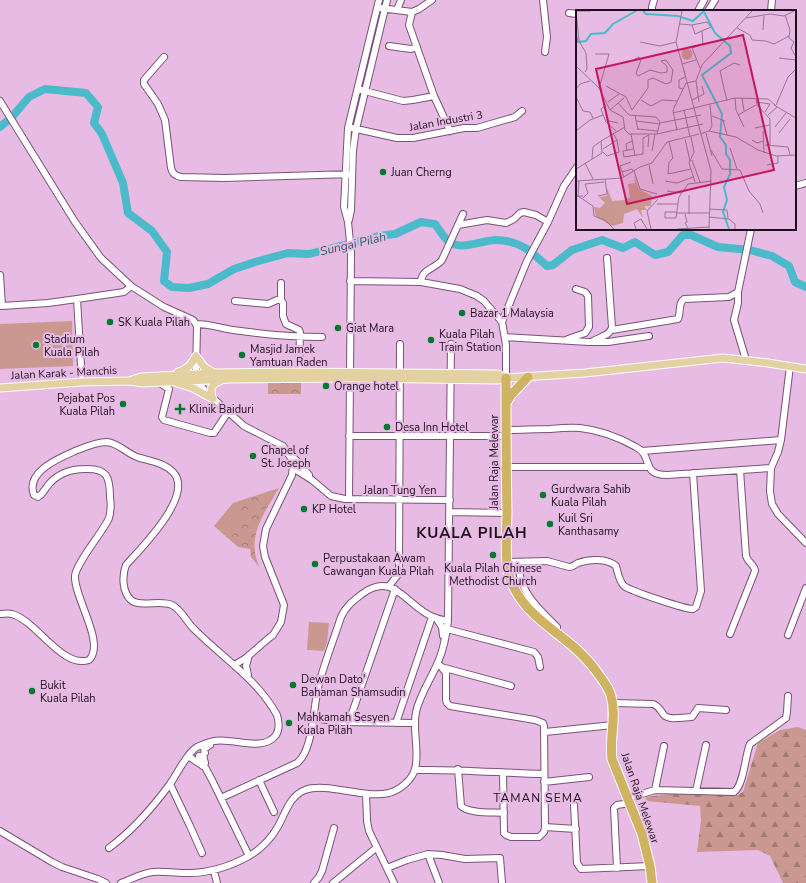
<svg xmlns="http://www.w3.org/2000/svg" width="806" height="883" viewBox="0 0 806 883" font-family="'Nunito Sans',sans-serif">
<defs>
<pattern id="forest-firs" width="22" height="20" patternUnits="userSpaceOnUse"><rect width="22" height="20" fill="#ca9890"/><path d="M5 1l3.5 6h-7zM16 11l3.5 6h-7z" fill="#a37b75"/></pattern>
<pattern id="park-crowns" width="20" height="18" patternUnits="userSpaceOnUse"><rect width="20" height="18" fill="#ca9890"/><path d="M2 6a3 3 0 1 1 6 0M12 15a3 3 0 1 1 6 0" fill="none" stroke="#a37b75"/></pattern>
</defs>
<rect width="100%" height="100%" fill="#e7bbe3"/>
<path fill="url(#forest-firs)" d="M798 727 806 730V883H783L770 856 758 850 697 852 701 820 700 806 646 801V797L669 794 737 795 743 792 758 743 780 730Z"/>
<path fill="url(#park-crowns)" d="M268 381H301V394H268Z
M279 488C264 514 245 537 260 568L251 557 250 549 238 547 214 526 233 503Z"/>
<path fill="#ca9890" d="M72 321 73 366 0 369V324Z
M234 509 246 520 231 537 219 526Z
M309 622 329 623 327 643 324 651 307 650Z"/>
<g fill="none" stroke-linecap="round" stroke-linejoin="round">
<path stroke="#4bbbcb" stroke-width="8" d="M0 127 12 117 29 97 45 89 86 93 98 107 94 123 102 134 123 183 128 213 152 231 167 252 164 281 172 287 189 288 208 284 234 269 255 262 288 253 309 254 379 236 395 234 421 222 435 224C439 229 442 235 446 239 458 253 481 240 496 240 519 240 532 252 547 266L553 265 572 250 602 240 623 248 635 242 655 255 668 252 683 235H691L718 247 750 250 772 256 789 266 795 282 806 287"/>
<g stroke="#7a5377" stroke-width="8">
<path id="minor" d="M543 0 547 37 545 52
M380 8 412 12 419 9 432 0
M397 10 401 0
M652 11V7L654 0
M698 11 704 0
M708 11 715 0
M771 11 772 0
M412 12 409 25 434 96 450 131
M569 13 577 14
M389 46 411 49 417 47
M164 57 144 80V84L158 104 165 120 171 168C172 173 175 176 181 177L225 178 352 174
M361 90 403 101 413 100 434 96
M0 101 75 222 101 258 131 286 164 307 193 320 196 324 197 327 196 374 197 380 205 391 244 426 283 446 291 458 293 464 292 475 266 529 263 546 265 557 284 605 281 622 273 635 269 638 246 658 236 664
M352 128 397 138H413L464 128H477L515 117 522 111
M795 186 806 183
M349 220 351 210 353 150 356 129 387 0
M458 225 487 220 506 223 514 219 520 213 524 212 536 215 548 222
M0 275 2 306 48 303 77 299 124 292 131 286
M350 281 421 282 460 289 477 296 484 301 502 322 506 345V378
M421 282C422 268 434 270 442 260L463 214
M738 292V303L734 320 746 360
M77 299 82 382
M281 300V283
M235 301 268 304 277 300H281L283 303V316L286 324 299 330 300 332 299 372
M502 322 527 261 548 222 564 186 577 167
M196 324C209 324 220 328 233 330 262 334 292 337 322 337
M612 330 678 319C681 313 678 303 684 299L729 297 738 292 751 229
M505 337 589 342H608L649 336
M568 339 585 333 589 327 588 296 585 292 576 289
M593 341C600 337 611 335 612 327L607 258
M790 366 781 440 778 452 771 468 770 491 772 504 778 514 806 543
M158 382 169 389 162 417 164 420 210 433H214L228 412
M506 430C521 430 535 429 550 429 560 428 570 427 580 428 599 430 620 438 636 447 654 456 640 475 667 475L771 468
M349 436H506
M642 451 781 440
M290 454 299 463 309 475
M506 467H649
M293 468 312 480 331 496 345 499 450 500
M349 499 351 252 348 222 344 207 348 128 379 0
M450 512 507 513
M507 562 547 561 569 567C573 567 574 565 578 563 589 559 607 558 616 566 618 573 619 581 624 586 631 591 684 609 693 609L696 607 701 591 693 473
M518 562C519 592 537 607 557 627L554 631
M389 586 397 576 399 567 400 344
M0 614C4 614 8 613 12 614 37 621 62 669 89 660 106 643 74 598 75 576 76 563 103 532 109 518 111 511 111 504 110 497 110 477 107 468 85 469 78 469 71 470 64 473 57 476 50 482 46 488 43 492 42 495 38 497L34 495C25 472 59 458 75 451 85 447 96 442 107 442 119 443 128 455 140 458 151 461 164 463 173 472 195 495 141 548 126 565 122 575 122 592 131 600 140 608 160 599 172 605 182 610 187 623 195 630 223 658 257 679 277 715 279 722 280 729 276 735 263 753 232 737 214 741 209 742 202 745 197 747 187 753 177 774 170 784 153 807 132 831 109 848
M436 618 442 627 443 636
M447 629 534 652 538 657 540 667
M730 634 755 571C755 565 748 563 746 556L740 470
M788 635 806 588
M438 663 446 673V700L447 703 450 706 535 720 543 723 544 726 545 827 544 832 539 837H511L506 835 504 833 503 773
M441 667 511 686
M248 675 246 666 249 655
M613 703 653 704C659 706 660 710 664 715 669 721 685 717 692 717L698 708 726 710
M313 718 341 722 415 723
M349 722 395 589
M396 723 432 617
M545 732 613 725
M199 756 212 780 249 856
M191 758 203 766
M205 763 203 755 205 753 204 749 210 745
M458 769 461 806C469 814 493 812 504 813
M415 770C458 769 501 773 544 774
M259 780 274 812
M544 782 589 777
M170 784 190 826 202 853
M655 790 664 746
M696 791 706 745
M366 794 367 821 369 831 394 883
M221 798 297 763C314 750 313 704 319 684 325 661 334 639 341 617 346 606 353 601 362 594 394 570 406 606 433 617 438 619 443 620 448 621
M628 798 655 790 734 792C744 785 745 755 750 744L786 718 787 712 788 696
M574 805 577 863 581 869 650 866
M545 827 576 829
M0 831 52 862 62 867 98 879 106 883
M428 854 442 855 465 859 500 858 502 883
M387 868 407 860 428 854 439 883
M617 868 614 808 617 805 630 803
M214 871 217 883
M121 883C132 879 142 873 153 872 163 871 173 873 183 873 207 874 229 867 249 856 261 849 270 840 277 828 285 815 289 796 305 790 327 782 364 799 389 793 400 790 412 780 415 769 420 751 412 731 416 712 420 694 431 679 438 662 444 649 446 635 448 621L451 344
M314 883 319 877 322 871 334 828
M333 883 376 848"/>
</g>
<g stroke="#fff" stroke-width="9">
<path id="major" d="M196 356 204 367 214 373
M178 372C188 369 191 365 196 356
M132 380 141 377 214 373 299 372 498 374 506 378
M177 383 193 388 213 399
M0 388 82 382 129 381 143 383 231 379 350 378 498 380 506 378 585 373 723 358 768 363 806 369
M213 399C209 390 211 384 220 381"/>
</g>
<g stroke="#fff" stroke-width="11">
<path id="highway" d="M506 378C506 422 506 467 507 511 507 528 504 559 509 575 519 610 550 626 575 648 584 656 592 665 599 675 604 682 609 688 611 696 617 716 609 738 612 759L642 834 650 866 652 883
M506 403 511 395 528 377"/>
</g>
<use href="#minor" stroke="#fff" stroke-width="6"/>
<use href="#major" stroke="#e3d1a1" stroke-width="7"/>
<use href="#highway" stroke="#d0b263" stroke-width="9"/>
</g>
<g fill="#007930" stroke="#e7bbe3" stroke-width="1.5">
<circle cx="383" cy="172" r="4"/>
<circle cx="462" cy="313" r="4"/>
<circle cx="110" cy="322" r="4"/>
<circle cx="338" cy="328" r="4"/>
<circle cx="431" cy="340" r="4"/>
<circle cx="36" cy="345" r="4"/>
<circle cx="242" cy="355" r="4"/>
<circle cx="326" cy="386" r="4"/>
<circle cx="123" cy="404" r="4"/>
<path d="M178 403h4v4h4v4h-4v4h-4v-4h-4v-4h4z"/>
<circle cx="387" cy="427" r="4"/>
<circle cx="253" cy="456" r="4"/>
<circle cx="543" cy="495" r="4"/>
<circle cx="304" cy="509" r="4"/>
<circle cx="550" cy="524" r="4"/>
<circle cx="493" cy="555" r="4"/>
<circle cx="315" cy="564" r="4"/>
<circle cx="293" cy="685" r="4"/>
<circle cx="32" cy="691" r="4"/>
<circle cx="289" cy="723" r="4"/>
</g>
<g text-anchor="middle" dominant-baseline="central" stroke-width="4" stroke-linejoin="round" paint-order="stroke">
<g font-size="11" fill="#1f101e" stroke="#e7bbe3">
<text transform="translate(446 121) rotate(-10)">Jalan Industri 3</text>
<text transform="translate(64 373) rotate(-3)">Jalan Karak - Manchis</text>
<text transform="translate(494 462) rotate(-90)">Jalan Raja Melewar</text>
<text x="400" y="490">Jalan Tung Yen</text>
<text transform="translate(640 798) rotate(71)">Jalan Raja Melewar</text>
</g>
<g font-size="11" fill="#1f101e" stroke="#e7bbe3" text-anchor="start">
<text x="391" y="172">Juan Cherng</text>
<text x="470" y="313">Bazar 1 Malaysia</text>
<text x="118" y="322">SK Kuala Pilah</text>
<text x="346" y="328">Giat Mara</text>
<text x="439" y="334">Kuala Pilah<tspan x="439" dy="13">Train Station</tspan></text>
<text x="44" y="339">Stadium<tspan x="44" dy="13">Kuala Pilah</tspan></text>
<text x="250" y="349">Masjid Jamek<tspan x="250" dy="13">Yamtuan Raden</tspan></text>
<text x="334" y="386">Orange hotel</text>
<text x="115" y="398" text-anchor="end">Pejabat Pos<tspan x="115" dy="13">Kuala Pilah</tspan></text>
<text x="189" y="409">Klinik Baiduri</text>
<text x="395" y="427">Desa Inn Hotel</text>
<text x="261" y="450">Chapel of<tspan x="261" dy="13">St. Joseph</tspan></text>
<text x="551" y="489">Gurdwara Sahib<tspan x="551" dy="13">Kuala Pilah</tspan></text>
<text x="312" y="509">KP Hotel</text>
<text x="558" y="518">Kuil Sri<tspan x="558" dy="13">Kanthasamy</tspan></text>
<text x="323" y="558">Perpustakaan Awam<tspan x="323" dy="13">Cawangan Kuala Pilah</tspan></text>
<text x="493" y="568" text-anchor="middle">Kuala Pilah Chinese<tspan x="493" dy="13">Methodist Church</tspan></text>
<text x="301" y="679">Dewan Dato'<tspan x="301" dy="13">Bahaman Shamsudin</tspan></text>
<text x="40" y="685">Bukit<tspan x="40" dy="13">Kuala Pilah</tspan></text>
<text x="297" y="717">Mahkamah Sesyen<tspan x="297" dy="13">Kuala Pilah</tspan></text>
</g>
<g font-size="12" font-style="italic" fill="#2b5a62" stroke="#e7bbe3">
<text transform="translate(353 244) rotate(-13)">Sungai Pilah</text>
</g>
<g font-size="12" letter-spacing="1" fill="#1f101e" stroke="#e7bbe3">
<text x="538" y="798">TAMAN SEMA</text>
</g>
<g font-size="15" font-weight="bold" letter-spacing="1" fill="#1f101e" stroke="#e7bbe3">
<text x="472" y="533">KUALA PILAH</text>
</g>
</g>
<g transform="translate(576 10)">
<rect width="220" height="220" fill="#e7bbe3"/>
<path d="M58 164 63 179 76 186 75 196H68L71 200H65L67 208 61 199 48 204 47 213 36 216 20 207 18 197 24 198 29 193 23 187 31 186V178L36 191 49 190 54 187 52 174 59 173Z" fill="#ca9890"/>
<path d="M105.5 44a5.5 5.5 0 1 1 11 0a5.5 5.5 0 1 1-11 0Z" fill="#ca9890"/>
<path fill="none" stroke="#4bbbcb" stroke-width="2" d="M67 1 70 4 102 6 117 11 128 1M128 2 139 23 154 36 155 43 126 65 146 104 144 127 150 135V144L154 150V164L148 177 151 190 147 202 153 219M0 25 2 32 10 31 15 24 29 23 37 14 60 1"/>
<path fill="none" stroke="#977794" stroke-width="1" d="M0 1 3 31 10 43 11 59 9 62M1 1H15M106 1 100 32 109 64M209 5 214 20 213 28 218 32 215 38 220 47M170 8 194 4 208 6 218 1M104 14 116 15 131 12 135 17 119 24 116 15M161 18 174 25 176 30 190 31 198 34 213 26M187 20 188 6M64 32 84 36 100 32M19 44H33L23 78M203 48 220 50M106 54 120 50M0 56 23 78 34 100 47 107 49 120 53 124H81L127 114M124 58 116 38 127 34 126 21M108 61 135 161 133 219M30 76 50 87 56 100 72 78V70L77 68 90 74 95 72 97 60 90 50 85 51 91 56V62L85 63 74 60 62 66 60 63 65 50 63 47 59 49M0 79 4 74 14 71M107 79 103 78V70L109 67M0 87 7 101 14 102 17 108M159 88 160 100 168 117M166 88 168 101M180 88 181 95 194 109V135M65 90 75 96 86 90 102 91M116 90 128 84 126 76M151 91 144 61 158 53 164 55M32 92 43 84M123 92 120 71 126 55 176 1M180 92 194 94 189 102M42 93 53 105 80 107 84 112 81 124M30 95 25 99 29 110 42 113M99 95 97 101 101 120M198 95 220 108M200 95 212 67 220 59M99 96 110 73 120 71M34 100 48 88M108 100 114 127M97 103 159 88 192 89 199 95M59 105 62 120M162 105 180 95M192 105 201 97M136 106 149 111M147 110 151 125M29 111 40 121M60 111 84 114M84 113 125 105M199 117 210 103M179 118 194 115M62 119 81 121M0 121 14 110 27 105M133 121 160 127 182 140 200 146 220 145M187 121 188 143M130 123 136 146M203 123 214 109M55 124 59 146M124 124 133 121 136 116 134 95M115 127 118 142 113 153 119 172M109 129 114 151M176 130 181 133 188 131M93 132 97 148 93 152 92 164 115 159M189 135 212 137 214 145M72 137 73 125M154 138 161 159M27 139 41 130 37 123M57 139 47 141 48 147 67 144V128L73 125M135 140 146 159 164 160 173 181 184 194 187 203M51 141 50 134 56 131M76 141 79 124M27 142 31 146 43 142 41 130M16 149 17 137 25 131M116 150 124 172M9 153 17 169M73 155 77 174M191 155 202 153V146M0 159 26 143 25 131 49 117M58 161 64 179 81 184M46 162 56 159 57 161M48 167 44 156 55 152M0 171 46 168 64 157 76 153 91 132 123 124M89 171 101 173 117 167M9 174 28 172M91 181 105 183M113 185V204M7 186H2L17 196 18 206 29 210 38 219M22 186 31 184 29 169M0 187 2 186 3 171M7 188 12 183 9 174M81 194H102M133 199 151 200 152 208M101 202H89V208H100L103 187 112 174 136 171M101 203H133M109 204 111 212 109 213 112 218M133 207 153 209 159 214V219M60 219 58 213 65 209 71 219M75 219 71 201 82 189M101 219 133 217"/>
<path fill="#c2185b" fill-opacity="0.15" stroke="#c2185b" stroke-width="2" d="M167 25 198 160 51 194 20 59Z"/>
<rect width="220" height="220" fill="none" stroke="#1f101e" stroke-width="2"/>
</g>
</svg>
